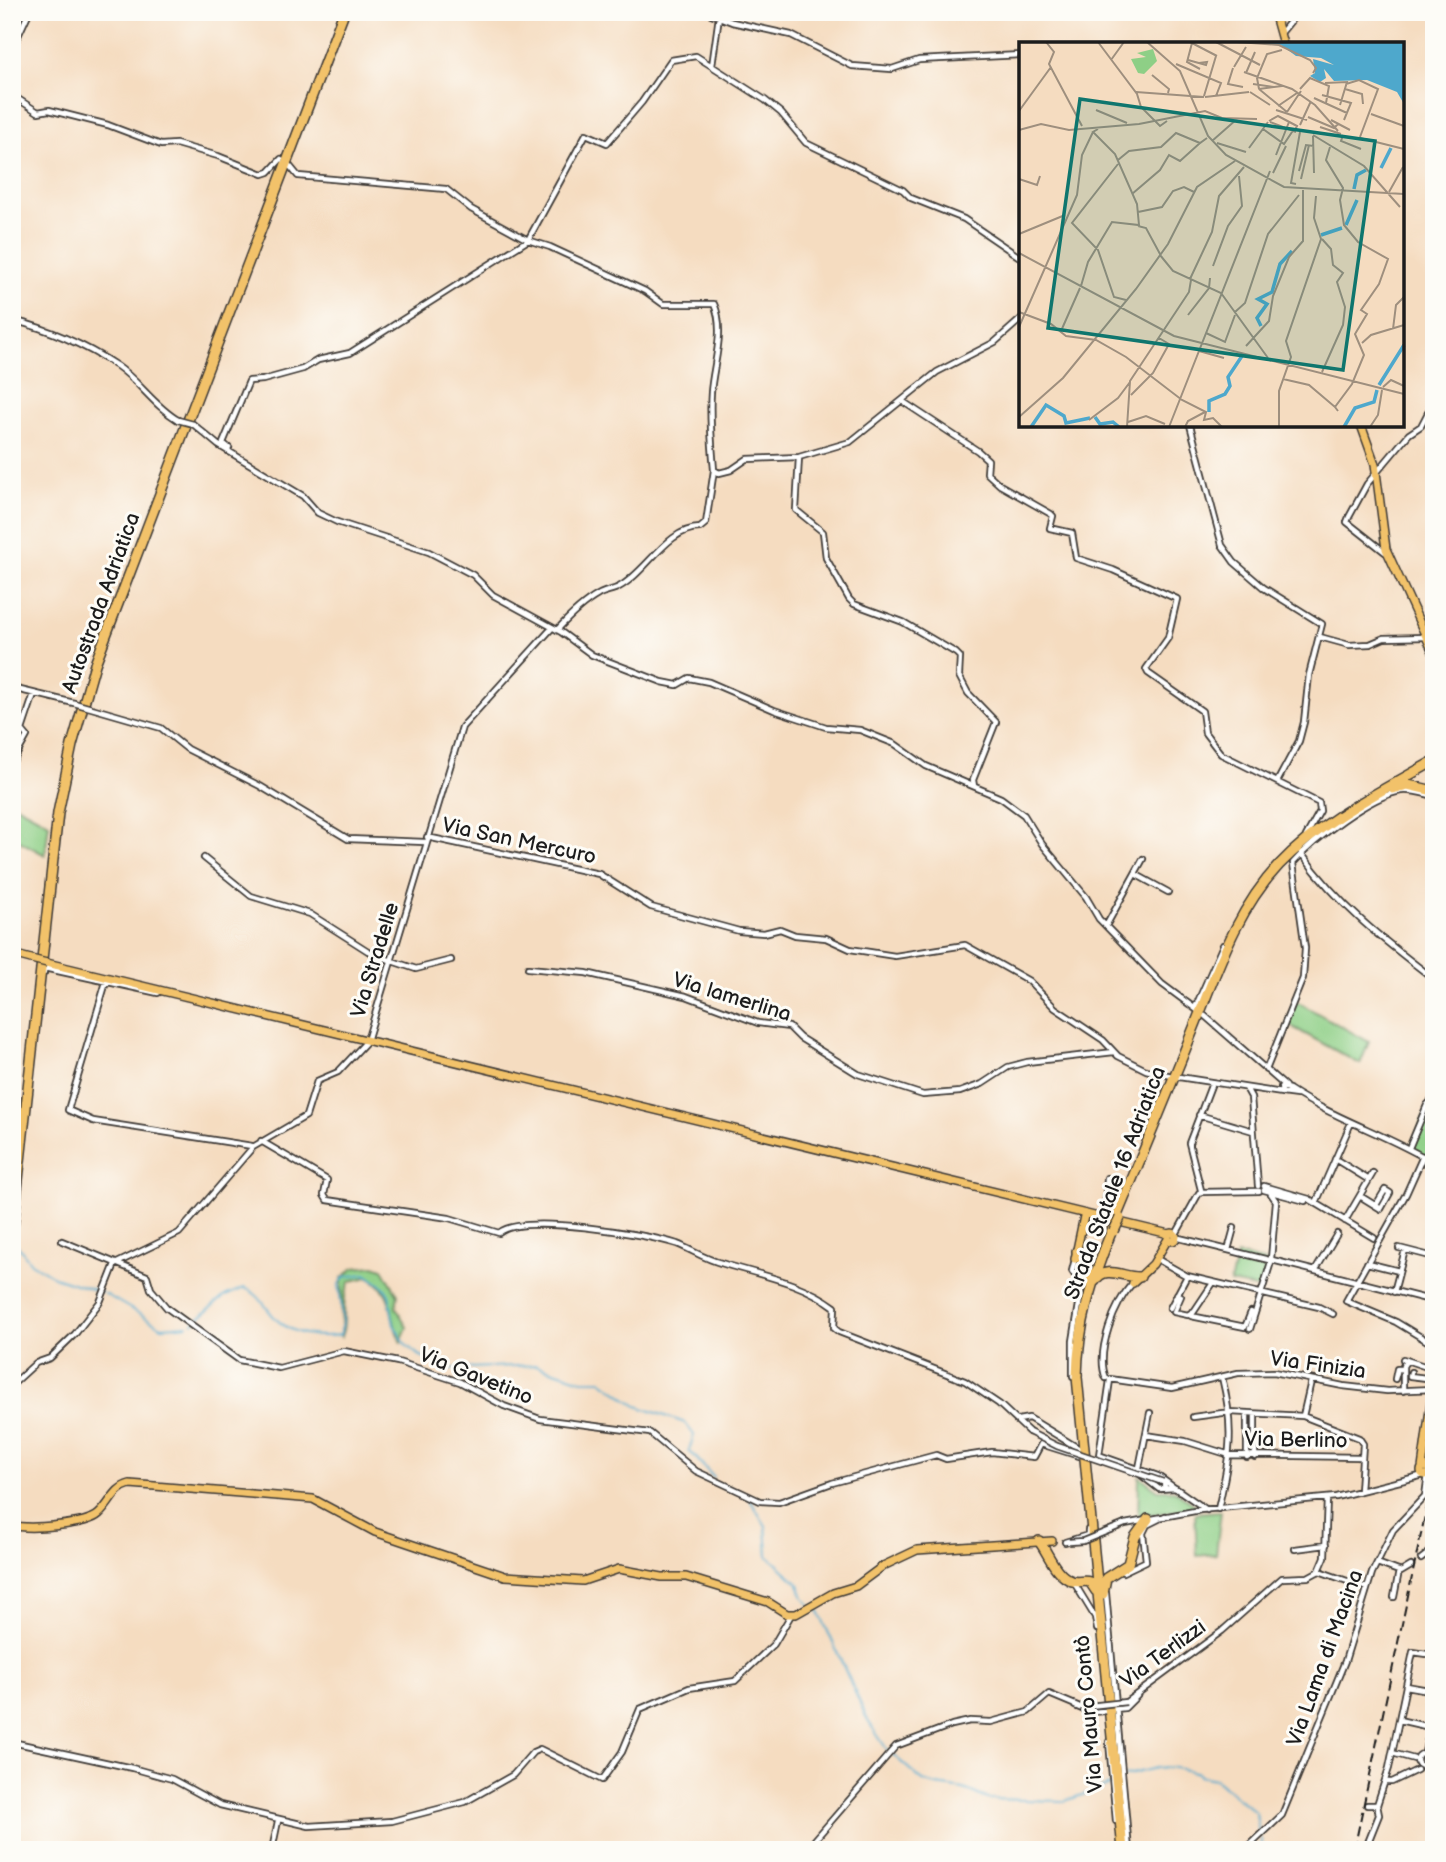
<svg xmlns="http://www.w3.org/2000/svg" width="1446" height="1862" viewBox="0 0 1446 1862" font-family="'Balsamiq Sans',sans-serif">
<rect width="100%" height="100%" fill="#fdfcf7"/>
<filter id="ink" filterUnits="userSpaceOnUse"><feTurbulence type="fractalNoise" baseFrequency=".0143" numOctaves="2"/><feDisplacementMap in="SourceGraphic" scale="14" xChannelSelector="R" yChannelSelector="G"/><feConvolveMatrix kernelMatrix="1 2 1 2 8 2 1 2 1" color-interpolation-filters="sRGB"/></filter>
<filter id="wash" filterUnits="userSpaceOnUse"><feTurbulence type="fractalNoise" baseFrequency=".00686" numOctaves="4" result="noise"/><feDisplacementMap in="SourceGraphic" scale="28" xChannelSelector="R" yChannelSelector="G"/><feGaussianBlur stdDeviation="1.57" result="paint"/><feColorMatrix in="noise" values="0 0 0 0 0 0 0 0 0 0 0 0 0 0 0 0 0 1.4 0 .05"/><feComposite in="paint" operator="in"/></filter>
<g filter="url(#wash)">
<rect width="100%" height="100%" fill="#f5dcc0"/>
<path fill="#8ecf86" stroke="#557651" stroke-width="2" d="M12 803 49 823 45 855 12 837Z
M1296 1001 1369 1042 1360 1064 1287 1024Z
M1434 1113V1161L1411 1147 1425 1115 1430 1117Z
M1237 1255 1267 1262 1261 1289 1230 1283Z
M374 1266 383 1269 398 1295 396 1307 407 1327 401 1342C387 1316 398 1294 368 1277L351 1281C339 1300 348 1318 341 1338L342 1278 354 1268Z
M1139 1476 1158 1490H1174L1199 1508 1138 1516Z
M1221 1511 1216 1554 1197 1556 1195 1513Z"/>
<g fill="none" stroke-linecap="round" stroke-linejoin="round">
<path stroke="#4ea8cc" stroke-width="2" d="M17 1245 31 1263 54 1277 101 1292
M105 1294 162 1327 188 1325
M193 1323 225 1296 244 1288C260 1293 265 1308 276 1319 294 1336 317 1338 340 1335L343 1322 339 1284 344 1277 366 1274 384 1287 389 1295 394 1325 406 1345 417 1354 448 1369 536 1365 582 1380H601L637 1406 685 1423 694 1435 689 1450 713 1477
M749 1498 766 1526 768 1556 799 1584 804 1598 810 1605
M813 1609 817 1607 868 1721 888 1751
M892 1754 923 1781 936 1785 964 1789 988 1799 1063 1801
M1125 1776C1161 1766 1163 1764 1199 1773V1776L1215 1779 1256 1813 1259 1836
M1065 1801 1110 1785
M1261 1839 1263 1850"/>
</g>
</g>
<g filter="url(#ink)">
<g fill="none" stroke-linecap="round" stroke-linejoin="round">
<path stroke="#cab69f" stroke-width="7" stroke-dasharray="7 3.5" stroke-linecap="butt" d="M1433 1471 1434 1472"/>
<g stroke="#3d3935" stroke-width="8">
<path id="minor" d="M706 12 732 22 791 35 852 66 892 69 919 60 1021 55
M1281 33 1298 12
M12 49 29 12
M712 66 719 16
M12 95 38 112 49 110 108 125 161 145 176 144 218 156 263 174 269 172 281 159
M289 165 298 176 446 189 471 209 528 240 550 247 645 291 663 304H714C726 330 713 365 711 392 709 418 712 445 714 470L719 473 731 470 747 459 799 457 850 442 937 372 995 342 1021 319
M12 320C49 329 85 345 117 366 139 381 154 406 178 420
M902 401 978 451 988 460 987 473 1000 485 1051 514 1053 516 1050 528 1072 533 1076 558 1113 570 1177 599 1168 638 1146 669 1148 673 1202 711 1205 733 1221 754 1277 782
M193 424 218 445 303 496 318 513 337 522 429 552 473 575 493 595 561 632 592 655 662 682 677 685 689 678 709 682 774 710 826 727 860 730 895 744 926 766 1001 798 1024 815 1042 844 1086 897 1099 919 1162 984 1197 1010
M1190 425 1222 545 1234 562 1264 588 1322 624 1309 675 1304 722 1299 741 1277 782 1319 803 1320 811 1306 836
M229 448 223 443 249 381 263 380 303 369 318 360 350 353 528 240 586 134 607 143 642 102 671 60 696 56 765 100 781 113 806 143 903 190 911 198 964 219 1021 258
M799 457 796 510 823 532 826 558 849 599 854 604 903 622 956 653 960 657 959 676 968 693 996 722 973 780 974 786
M1385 552 1347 522 1349 517 1367 484 1409 434 1421 426 1434 401
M557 630C569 617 582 604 598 595 604 591 612 591 619 587 647 572 667 528 700 528L706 523 714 470
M1320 637 1349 645 1370 644 1384 638 1426 637
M12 688 74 703
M88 707 161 728 187 749 260 786 348 839 425 842
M12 763 27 736 22 730 34 694
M427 837 599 874 651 907 739 931 764 933 780 929 795 935 826 938 850 949 895 956 965 945 1029 981 1055 1008 1103 1040 1118 1056 1146 1070 1172 1076
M1301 853C1339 906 1383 940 1434 979
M204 858 251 896 310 914 368 951 392 961 416 969 451 960
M1135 874 1168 892
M1106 926 1143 859
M528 968 586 973 686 996 758 1023 789 1027 800 1038 858 1074 923 1095 960 1092 982 1084 1008 1067 1027 1062 1114 1052
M44 973V968L158 993 161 991
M106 982 68 1110 93 1121 252 1146
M1195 1008 1223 945
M1205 1016 1285 1086
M1266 1070 1303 978 1305 948 1293 863C1314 839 1370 796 1401 791 1412 789 1424 794 1434 796
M1179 1077 1282 1093
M1246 1088 1251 1097 1258 1186
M1289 1089C1335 1119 1388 1135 1434 1163
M1288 1093 1289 1089 1281 1087 1282 1093 1297 1095
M1199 1115 1253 1131
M261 1141 327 1180 324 1195 327 1200 449 1218 499 1233C522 1213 646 1234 677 1244 692 1250 705 1259 721 1263 760 1275 802 1282 835 1307L834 1328 839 1332 965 1381 999 1404 1029 1432
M1409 1148 1427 1105 1434 1098
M1423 1156 1406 1194 1346 1301 1396 1322 1434 1345
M1335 1159 1369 1180
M1264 1186 1309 1199 1374 1238
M1201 1190 1189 1143 1212 1083
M1264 1190 1305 1201
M1269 1191 1276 1201 1271 1259
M1201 1192 1259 1191
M1360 1196 1381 1209 1390 1193 1385 1190 1376 1205
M1316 1203 1351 1123
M1105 1215 1107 1178
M1345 1221 1373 1173
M1175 1236 1199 1193
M1175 1237 1269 1260
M62 1241 147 1276 151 1289 167 1308 239 1360 279 1368 344 1351 398 1362 460 1382 504 1406 540 1419 650 1433 696 1471 760 1501 779 1502 832 1483 936 1455 946 1459 992 1452 1034 1457 1041 1444 1079 1456
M1399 1248 1434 1257
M1228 1250 1234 1228
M1157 1259 1187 1276 1319 1307 1333 1314
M1272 1260 1434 1301
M1367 1263 1399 1271
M1315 1271 1337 1234
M1213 1283 1191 1316 1245 1327 1251 1312
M1394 1292 1405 1250
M1177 1294 1181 1296 1174 1312 1188 1315 1192 1312
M1170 1308 1187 1276
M1250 1329 1271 1262
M1403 1359 1433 1369
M1397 1372 1395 1379 1397 1369H1403
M1411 1372 1410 1376 1434 1379
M1073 1376V1341L1082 1286 1072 1271 1075 1259
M1106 1378C1095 1353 1115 1301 1133 1283
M1110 1379 1172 1388 1238 1373 1274 1372 1343 1386 1387 1391 1433 1389
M1110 1380 1099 1455 1158 1476 1179 1491
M12 1385 36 1363 50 1358 75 1334 100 1302 115 1264 179 1233 253 1147 306 1116 317 1081 338 1072 367 1041 462 727 552 628
M1403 1391V1366L1407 1360
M1303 1416 1311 1381
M1193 1417 1230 1412 1303 1416 1359 1438 1363 1444 1360 1491
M1018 1420 1029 1418 1078 1448
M1146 1435 1185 1441 1230 1455 1362 1457
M1247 1457V1413
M1255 1457V1414
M1139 1468 1150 1413
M1141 1475 1159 1489 1175 1488
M1162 1489 1165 1487 1163 1482 1166 1483
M1177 1489 1207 1510
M1218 1509C1230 1457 1235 1430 1222 1377
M1125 1524 1200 1510 1336 1497 1424 1475
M1065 1542 1088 1535V1530
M1295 1549 1326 1545
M1421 1559 1434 1549
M1377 1563 1401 1572 1411 1566
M1319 1571 1325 1557 1327 1498
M1123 1572 1146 1561 1143 1533 1147 1525 1165 1516
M1073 1581 1095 1617 1097 1629
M1106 1593 1129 1850
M1394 1597 1399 1571
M1406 1686 1434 1691
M1126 1702 1222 1631 1282 1578 1308 1577 1319 1571 1367 1588
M1075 1706 1089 1712 1106 1711
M1115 1709 1125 1708 1137 1696
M1399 1720 1434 1728
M12 1742 132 1768 172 1779 220 1805 309 1826 392 1821 465 1802 513 1775 533 1752 540 1749 602 1780 622 1752 640 1709 689 1688 735 1681 774 1644 791 1615
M1109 1742 1116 1821
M1425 1752 1434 1711
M1392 1753 1414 1759
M1417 1760a6 6 0 1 1 12 0a6 6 0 1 1-12 0Z
M1433 1762 1434 1763
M1385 1782H1392L1417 1770
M1367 1805H1377L1389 1768 1413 1652 1434 1655
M1367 1845 1379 1815 1377 1805
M272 1850 278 1821
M806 1850 896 1746 952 1725 970 1721 991 1722 1028 1712 1049 1694 1080 1707
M1245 1850 1282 1815 1345 1661 1372 1573 1393 1530 1425 1496 1428 1474"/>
</g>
<g stroke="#3d3935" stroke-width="10">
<path id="major" d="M1274 12 1283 44
M1361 425 1375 464 1386 549 1434 654
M12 954 31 959
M47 963 1169 1234
M1168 1237a4 4 0 1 1 8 0a4 4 0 1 1-8 0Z
M1075 1259 1084 1216
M1133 1283 1153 1264 1168 1239
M1434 1366V1371
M1421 1471a4 4 0 1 1 8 0a4 4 0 1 1-8 0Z
M1422 1468 1434 1380
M12 1525C28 1530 87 1525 99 1514 111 1503 114 1488 130 1484L313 1499 375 1532 505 1576 583 1581 619 1569 662 1577H686L768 1602 787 1614H796L833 1593 856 1586 883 1566 917 1550 1052 1541"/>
</g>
<g stroke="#3d3935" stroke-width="12">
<path id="highway" d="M1393 789 1408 785 1434 791
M1116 1218C1142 1155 1168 1093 1193 1030 1217 971 1235 912 1279 865 1322 820 1380 792 1434 761
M1112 1230C1092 1279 1078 1324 1077 1377L1123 1850
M12 1235 58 813 72 745 95 664 344 12
M1077 1251 1088 1270V1282
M1095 1281C1105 1264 1124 1278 1140 1277
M1039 1541C1049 1554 1055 1575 1072 1581 1079 1583 1083 1580 1090 1582L1096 1591
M1103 1594 1106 1578 1128 1564 1135 1537 1148 1519"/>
</g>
<use href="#minor" stroke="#fff" stroke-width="4.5"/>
<use href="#major" stroke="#f2c26a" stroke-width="7"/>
<use href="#highway" stroke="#f2c26a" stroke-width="9"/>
<path stroke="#1c1c1c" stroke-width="2" stroke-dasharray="10 5" stroke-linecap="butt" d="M1354 1850 1434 1473"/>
<g stroke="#3d3935" stroke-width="8" stroke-linecap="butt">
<path id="minor-bridge" d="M178 420 193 424
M74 703 88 707
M1029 1432 1057 1446 1163 1482
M1069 1542 1083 1541 1125 1524
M1080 1707 1126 1702"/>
</g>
<g stroke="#3d3935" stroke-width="10" stroke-linecap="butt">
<path id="major-bridge" d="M31 959 47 963"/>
</g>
<g stroke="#3d3935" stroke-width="12" stroke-linecap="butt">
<path id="highway-bridge" d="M1114 1231 1120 1218"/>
</g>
<use href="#minor-bridge" stroke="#fff" stroke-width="4.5"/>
<use href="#major-bridge" stroke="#f2c26a" stroke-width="7"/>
<use href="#highway-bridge" stroke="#f2c26a" stroke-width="9"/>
</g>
</g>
<g text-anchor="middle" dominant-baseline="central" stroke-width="6" stroke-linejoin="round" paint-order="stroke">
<g font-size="21" fill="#1c1c1c" stroke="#fdfcf7">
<text transform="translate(101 603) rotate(-70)">Autostrada Adriatica</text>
<text transform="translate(519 841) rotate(12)">Via San Mercuro</text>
<text transform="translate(375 960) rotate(-73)">Via Stradelle</text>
<text transform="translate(732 997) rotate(17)">Via lamerlina</text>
<text transform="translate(1115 1183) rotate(-69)">Strada Statale 16 Adriatica</text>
<text transform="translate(1318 1365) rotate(8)">Via Finizia</text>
<text transform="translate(476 1376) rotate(22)">Via Gavetino</text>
<text transform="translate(1296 1440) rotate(1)">Via Berlino</text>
<text transform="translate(1163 1654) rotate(-36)">Via Terlizzi</text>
<text transform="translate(1325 1658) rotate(-70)">Via Lama di Macina</text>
<text transform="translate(1089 1714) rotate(-95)">Via Mauro Contò</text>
</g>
</g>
<g transform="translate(1019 42)">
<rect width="385" height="385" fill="#f5dcc0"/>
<path d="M134 7 138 19 125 32 119 31 112 17 127 15 118 11Z" fill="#8ecf86"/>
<path d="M221 0H385V62L378 50 348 38 315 39 305 27 307 36 301 40 291 34 296 31 294 17 315 23 302 16 277 14 262 3Z" fill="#4ea8cc"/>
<path fill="none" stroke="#4ea8cc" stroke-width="3.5" d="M362 126 372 106M335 147 338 133 347 128M327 183 338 158M302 193 323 186M242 284 238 276 248 262 239 257 253 250 261 222 273 209M360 343 385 303M190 370V359L206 352 211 344 209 335 223 314M76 375 81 382 94 380 100 385M12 385 27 363 45 374 47 381 71 376M325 385 336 366 355 360 358 348"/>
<path fill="none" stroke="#9e8f7e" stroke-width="2" d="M27 0 35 10 30 22 63 84M79 0 118 52 122 65 141 84 148 79M128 0 161 29 189 94 207 113 265 145 385 152M171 0 198 14M197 0 241 23M218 0 260 3 291 18 297 26 294 31M173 1 168 20 181 27M92 18 105 0M169 18 187 23 188 20 180 21M157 22 202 41 197 54M215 25 227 5M214 26 209 42 224 45M225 30 273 47 296 63 319 89M227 31 236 10M133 33 150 47 149 51M306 41 328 40 321 63M234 42 255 45M327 42 340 38 359 47 341 95M240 47 238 36 248 12 263 8M240 47 268 70M240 47 263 44M281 47 291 36 310 44 307 61M326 47 343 52 344 62M117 50 185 55M231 50 251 63M303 53 332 61 325 78M185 54 197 14M186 55 230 50M295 56 328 71M259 64 278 51M77 68 108 81M257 68 288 78M0 69 32 25M268 70 282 49M352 72 385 84M289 75 315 86 319 82M312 78 331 88M250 79 259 74 278 84 276 88M251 80 277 90M281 83 292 59M301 85 322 92M244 87 265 102 275 87M0 88 22 82 50 88 120 82 186 69 203 76 238 77M294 93 345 124 381 165M324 93 322 99 342 107M294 94 295 131M341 96 385 107M193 99 218 77M198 101 227 110M311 105 307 118 324 146 321 158 325 183 339 200 369 217 360 242 342 268 348 272 336 292 345 313 333 342 316 365 319 369M230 106 249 80M257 113 270 80M99 118 110 109 142 105 157 91 181 101 188 96M99 122 53 181 79 208 95 255 107 258M280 129 287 103 295 104M254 131 267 104M0 137 18 143 21 134M282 137 290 103M277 142 272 141 281 90M370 150 384 125M113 152 141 128 150 113 161 119 181 101M119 170 143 165 154 149 165 145 175 150M119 184 127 186 141 212M0 192 46 173M303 197 312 207 314 223 324 231 318 240 326 265 324 283 303 330M0 211 155 294 385 352M141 213 154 229 202 251 249 316M194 224 209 184 223 164 220 134M171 237 193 190 200 154 225 125M62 244 69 220 93 180 120 183 118 162 96 112 74 90 79 87M0 270 32 282 47 294 77 298 107 315 163 358 187 370 185 378 194 376 203 385M216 270 226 261 249 192 280 153M169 273 190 246 191 236M0 285 58 153 63 113 74 90M374 287 377 263 385 255M42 289 61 246M187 291 206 300 216 273M343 301 352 293 385 283M227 304 250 279 254 254 270 215 284 199V148M180 309 205 316M264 337 290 343 316 365M364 345 372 338 385 344M112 353 134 331 150 302 140 296M0 375 44 336 117 247 149 202 178 145 216 119M70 378 99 356 111 340M109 380 127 374 146 382M108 385 111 339 170 250 172 238M150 385 251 129M166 385 169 379 186 370M260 385V349L272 315 267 299 302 197 295 176 297 154M351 385 359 373 363 348"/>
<path fill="#0f766e" fill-opacity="0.15" stroke="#0f766e" stroke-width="3.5" d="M61 57 356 99 324 328 29 286Z"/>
<rect width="385" height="385" fill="none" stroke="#1c1c1c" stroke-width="3.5"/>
</g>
<rect width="1446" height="1862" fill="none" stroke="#fdfcf7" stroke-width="42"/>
</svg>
